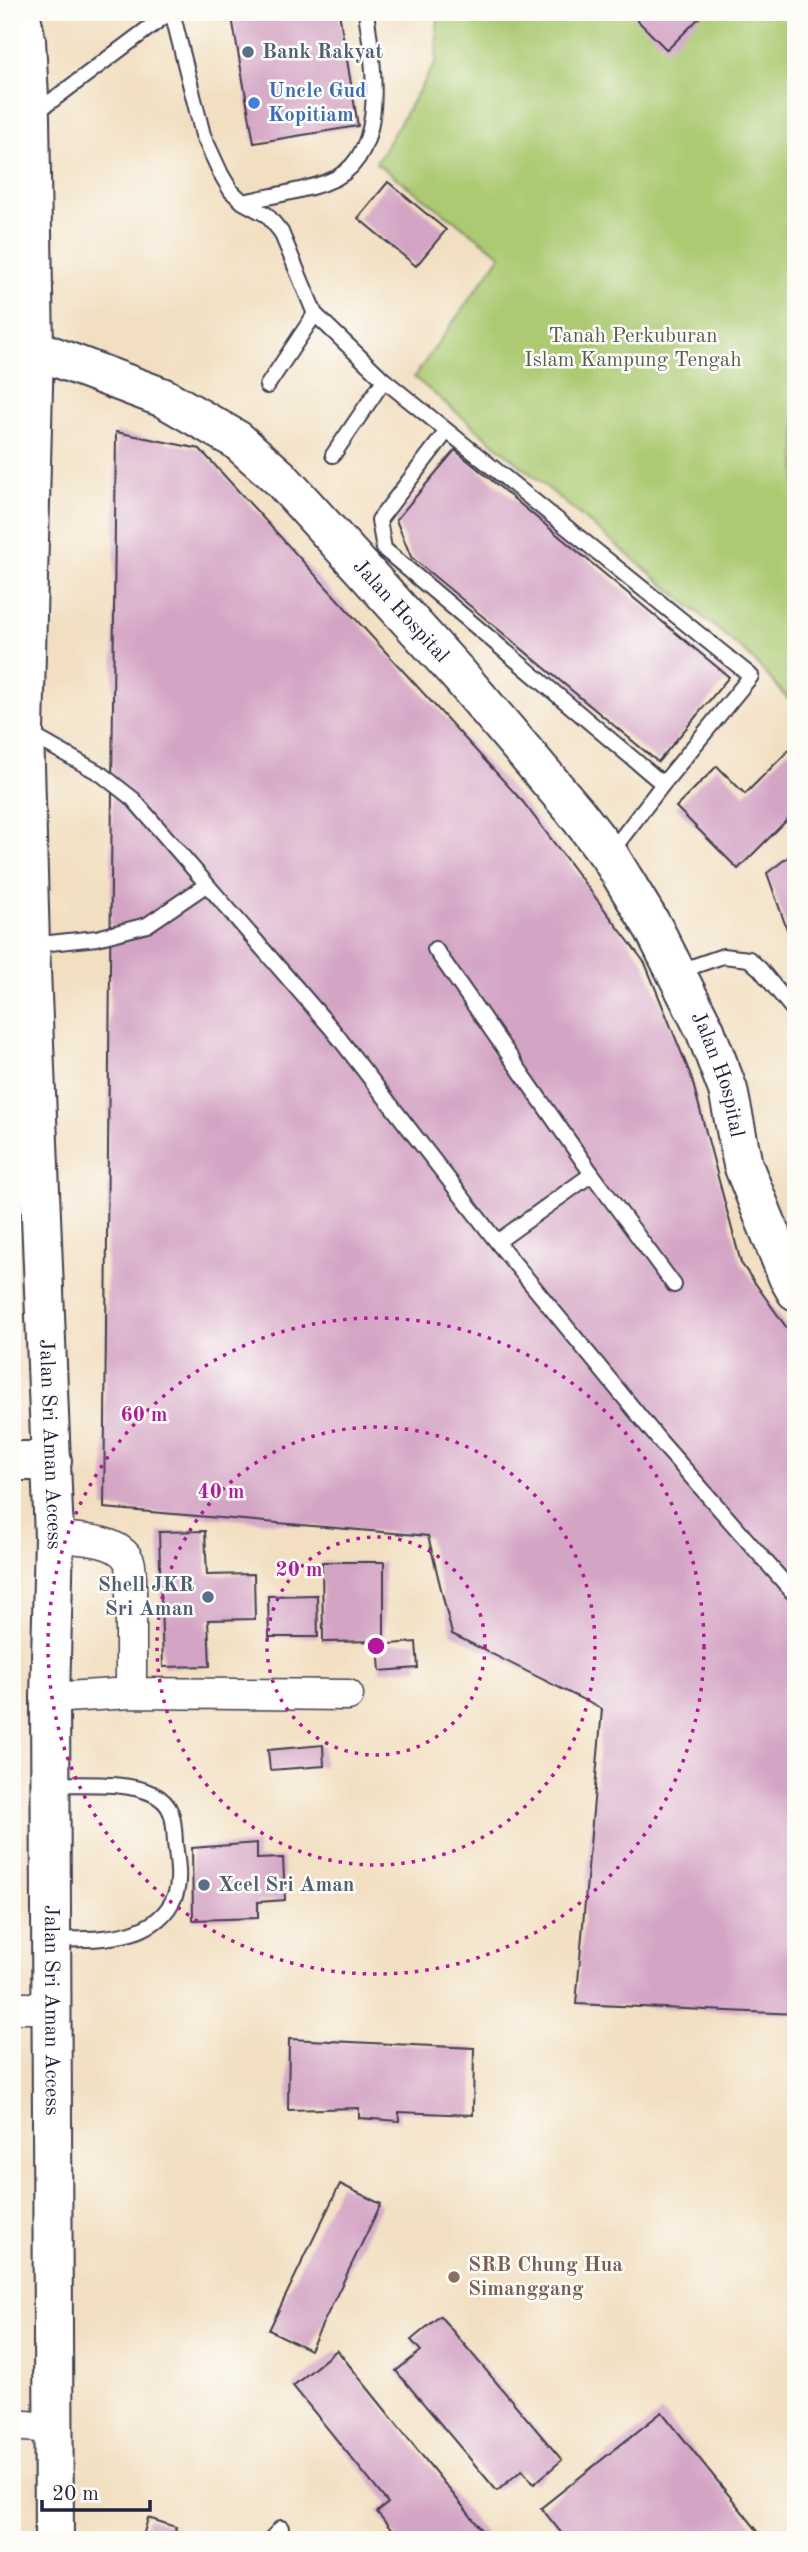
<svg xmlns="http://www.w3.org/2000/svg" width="808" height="2552" viewBox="0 0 808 2552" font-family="'Old Standard TT',serif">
<rect width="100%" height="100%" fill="#fdfcf7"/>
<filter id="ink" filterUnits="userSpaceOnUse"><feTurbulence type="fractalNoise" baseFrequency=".0143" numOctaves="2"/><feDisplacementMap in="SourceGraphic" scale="14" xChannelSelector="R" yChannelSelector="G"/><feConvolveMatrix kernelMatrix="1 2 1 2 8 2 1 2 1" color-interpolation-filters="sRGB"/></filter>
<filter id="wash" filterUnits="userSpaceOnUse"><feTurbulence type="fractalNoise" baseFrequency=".00686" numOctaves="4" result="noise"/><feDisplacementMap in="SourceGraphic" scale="28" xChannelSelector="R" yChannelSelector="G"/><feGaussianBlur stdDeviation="1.57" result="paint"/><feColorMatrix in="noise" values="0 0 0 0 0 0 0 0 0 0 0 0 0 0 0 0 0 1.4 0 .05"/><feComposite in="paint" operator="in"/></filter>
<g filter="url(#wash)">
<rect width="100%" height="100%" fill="#f2dfc1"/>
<path fill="#abca72" stroke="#667656" stroke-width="2" d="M438 12H796V708L751 657 414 377 501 255 376 163 436 62Z"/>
<g id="blocks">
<path fill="#d4a4c5" d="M231 12H339L358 126 254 143Z
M629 12H705L667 50Z
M388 182 446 230 416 266 358 218Z
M116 432 200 449 523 802 645 963 691 1076 741 1263 796 1341V2014L576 2004 602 1709 452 1634 428 1536 104 1508Z
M455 450 729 677 658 762 411 557 396 520Z
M789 750 796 757V811L738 869 676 807 717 766 745 794Z
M796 851V951L795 952 767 873Z
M205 1531 207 1575 254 1574 255 1619 208 1620 210 1666 163 1667 159 1532Z
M322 1562H384V1641L323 1642Z
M317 1595 318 1637H269L268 1596Z
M416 1642 418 1668 380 1671 378 1645Z
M323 1745 324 1766 270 1770 268 1750Z
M257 1843V1859L283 1858 285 1900 258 1902V1918L193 1920 192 1848Z
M289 2039 474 2048 473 2115 399 2112V2121L359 2118V2108L288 2110Z
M340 2184 381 2204 310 2350 269 2330Z
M440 2316 562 2460 534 2484 522 2470 497 2491 396 2371 421 2351 411 2340Z
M337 2350 490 2540H394L397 2537 377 2512 388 2503 293 2386Z
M662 2412 765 2540H567L541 2508Z
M148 2518 176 2527 173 2540H142Z"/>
</g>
</g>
<g filter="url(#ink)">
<use href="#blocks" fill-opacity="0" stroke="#413e4f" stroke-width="2"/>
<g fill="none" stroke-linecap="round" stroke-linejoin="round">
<g stroke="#413e4f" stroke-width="18">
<path id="lane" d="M172 12 203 135 221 174 231 191 243 202 267 215 281 232 315 314 384 380 751 676 663 784 384 549 379 520 447 431
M34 114 170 12
M243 202C270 196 300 192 327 182 391 159 373 63 366 12
M267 386 315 314
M333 455 384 380
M28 733 101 774 133 799 332 1029 497 1242 659 1440 796 1596
M610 853 663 784
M31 945 97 938 147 925 206 885
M435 949 592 1174 497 1242
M677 972 723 956 749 959 760 969 796 1013
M592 1174 674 1285
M52 1940C94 1938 155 1944 175 1896 181 1880 177 1859 175 1843 174 1821 174 1804 153 1794 127 1781 81 1785 52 1784
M270 2540 281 2528"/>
</g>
<g stroke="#413e4f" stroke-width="33">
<path id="street" d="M54 1537C74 1539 118 1538 129 1561 131 1565 130 1573 131 1578V1693
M50 1698 131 1693 348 1695
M12 2008H52
M12 2425 52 2428"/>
</g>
<g stroke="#413e4f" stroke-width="42">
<g id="secondary">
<path id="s1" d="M20 12 26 40 30 117 34 349 164 398 237 440 280 478 459 675 574 810 609 855 654 929 705 1030 728 1090 743 1165 788 1277 796 1291"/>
<path d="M12 1461H52"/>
</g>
</g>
<g stroke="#413e4f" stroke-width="42">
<g id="primary">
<path id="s2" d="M34 349 24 730 30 945 54 1537 50 1698 54 2540"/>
</g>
</g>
<use href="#lane" stroke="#fff" stroke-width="14"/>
<use href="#street" stroke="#fff" stroke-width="30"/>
<use href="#secondary" stroke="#fff" stroke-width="38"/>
<use href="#primary" stroke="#fff" stroke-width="38"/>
</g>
</g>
<g fill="none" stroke="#b5179e" stroke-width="3.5" stroke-dasharray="3.5 7">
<circle cx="376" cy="1646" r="109"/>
<circle cx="376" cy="1646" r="219"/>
<circle cx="376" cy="1646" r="328"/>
</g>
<g fill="#5c6f8a" stroke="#fdfcf7" stroke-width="2.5">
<circle cx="248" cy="52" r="7"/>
<circle cx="208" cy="1597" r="7"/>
<circle cx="204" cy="1885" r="7"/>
</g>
<circle fill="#3f7fe0" stroke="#fdfcf7" stroke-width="2.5" cx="254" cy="103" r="7"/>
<circle fill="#8d6e63" stroke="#fdfcf7" stroke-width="2.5" cx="454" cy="2277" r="7"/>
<g text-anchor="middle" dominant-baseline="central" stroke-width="5" stroke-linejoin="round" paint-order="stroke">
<g font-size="21" font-weight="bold" fill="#4e5e75" stroke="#fdfcf7" text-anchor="start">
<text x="262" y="52">Bank Rakyat</text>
<text x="194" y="1585" text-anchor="end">Shell JKR<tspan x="194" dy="24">Sri Aman</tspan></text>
<text x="218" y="1885">Xcel Sri Aman</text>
</g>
<g font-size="21" font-weight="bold" fill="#366cbe" stroke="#fdfcf7" text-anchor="start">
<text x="268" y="91">Uncle Gud<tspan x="268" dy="24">Kopitiam</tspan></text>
</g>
<g font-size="21" fill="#525d4e" stroke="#fdfcf7">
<text x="633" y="336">Tanah Perkuburan<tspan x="633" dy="24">Islam Kampung Tengah</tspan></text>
</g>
<g font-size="21" fill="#22223b" stroke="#fdfcf7">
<text stroke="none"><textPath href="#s1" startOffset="798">Jalan Hospital</textPath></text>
<text stroke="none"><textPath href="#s1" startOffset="1365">Jalan Hospital</textPath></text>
<text stroke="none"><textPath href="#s2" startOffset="1096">Jalan Sri Aman Access</textPath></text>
<text stroke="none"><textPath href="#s2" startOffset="1662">Jalan Sri Aman Access</textPath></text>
</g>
<g font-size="21" font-weight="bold" fill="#785e54" stroke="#fdfcf7" text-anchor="start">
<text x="468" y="2265">SRB Chung Hua<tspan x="468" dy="24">Simanggang</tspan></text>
</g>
</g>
<circle cx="376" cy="1646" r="10" fill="#b5179e" stroke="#fdfcf7" stroke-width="3.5"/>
<g font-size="21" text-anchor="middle" font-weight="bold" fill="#b5179e" stroke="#fdfcf7" stroke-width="5" stroke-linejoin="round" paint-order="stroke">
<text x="144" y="1421">60 m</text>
<text x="221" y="1498">40 m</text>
<text x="299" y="1576">20 m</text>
</g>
<rect width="808" height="2552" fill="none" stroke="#fdfcf7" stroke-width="42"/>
<path d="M42 2500v10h108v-10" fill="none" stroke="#22223b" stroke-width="3.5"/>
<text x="52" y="2500" font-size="21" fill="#22223b" stroke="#fdfcf7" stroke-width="5" paint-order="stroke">20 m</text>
</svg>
